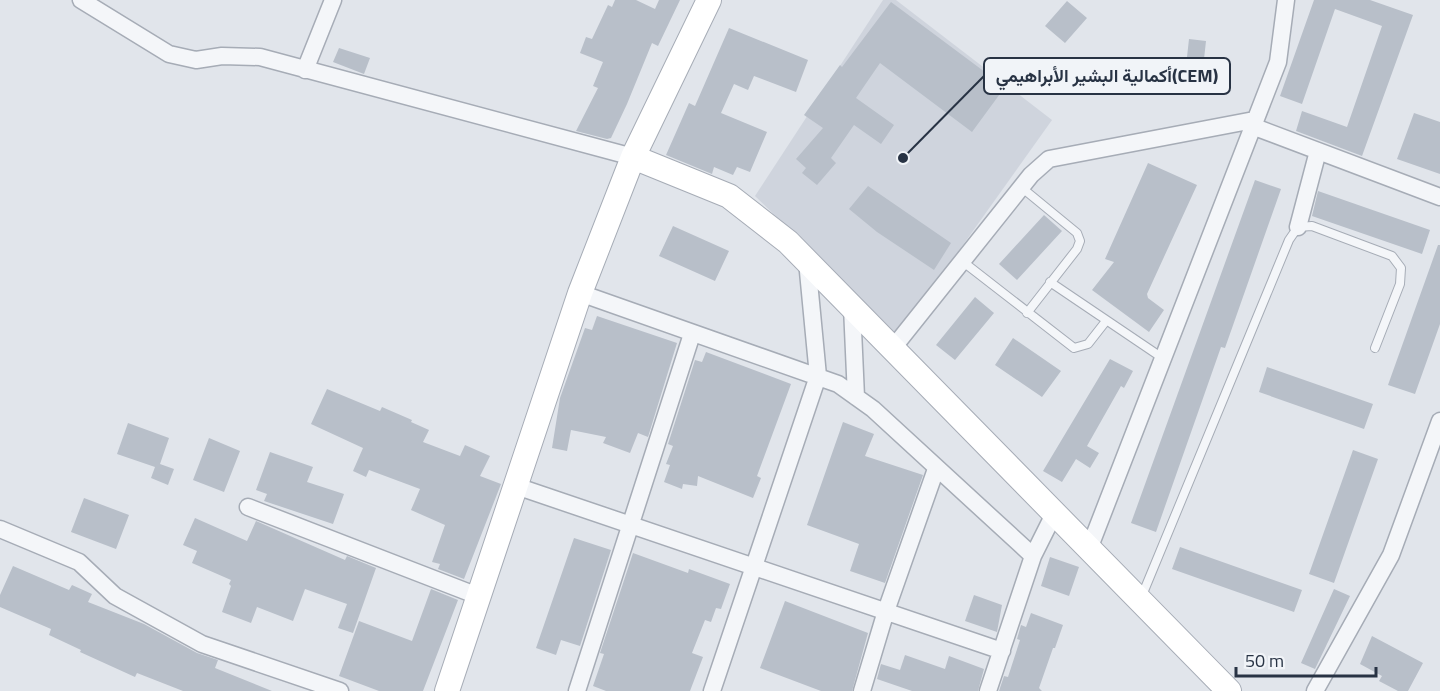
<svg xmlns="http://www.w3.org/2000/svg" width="1440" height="691" viewBox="0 0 1440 691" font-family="'Titillium Web',Vazirmatn,sans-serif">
<rect width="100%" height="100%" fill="#e1e5eb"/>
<path fill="#cfd4dd" d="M883 0H896L1052 120 898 336 755 196Z"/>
<path fill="#b8bfc9" d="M615 0H636L655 9 659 0H680L658 46 652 43 627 104 611 138 607 139 576 131 598 88 593 86 603 62 580 53 586 37 592 39 608 5 612 7Z
M1314 0H1370L1413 15 1362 156 1296 131 1302 111 1347 127 1382 26 1335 9 1302 104 1280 96Z
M1067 1 1087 18 1065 43 1045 26Z
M891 2 1005 87 972 132 880 63 856 98 894 125 881 144 854 125 831 158 836 163 817 185 802 173 806 168 796 159 823 128 804 115 840 65 842 67Z
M729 28 808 60 796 92 754 76 748 90 734 84 721 113 767 132 750 172 737 167 733 175 714 167 712 174 666 155 689 103 695 106Z
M1189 39 1206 41 1203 68 1186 66Z
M339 48 370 58 364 74 333 62Z
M1414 113 1440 122V174L1397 159Z
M1148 163 1197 185 1147 294 1148 298 1164 310 1149 332 1092 290 1114 262 1105 259Z
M1255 180 1281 189 1225 348 1221 347 1156 532 1131 523Z
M868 186 951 243 934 270 877 232 849 209Z
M1318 191 1430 230 1422 254 1312 216Z
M1044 215 1062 231 1017 280 999 264Z
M673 226 729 251 715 281 659 256Z
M1438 245H1440V324L1415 394 1388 385Z
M975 297 994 313 955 360 936 345Z
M597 316 677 343 648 437 638 433 630 453 603 443 606 437 571 430 567 451 552 448 560 398 585 328 592 330Z
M1013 338 1061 371 1042 397 995 365Z
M706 352 791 384 757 476 761 478 753 498 698 476 697 486 683 484 682 489 664 482 670 465 666 464 673 446 668 444 695 360 702 362Z
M1110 359 1133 371 1124 388 1121 386 1087 446 1099 453 1090 468 1076 459 1062 482 1043 471Z
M1267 367 1373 404 1364 429 1259 392Z
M327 389 380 411 382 407 412 420 411 422 429 430 423 442 460 456 465 445 490 456 480 476 501 484 464 579 438 569 440 564 432 562 445 525 411 510 420 489 369 470 366 477 353 471 363 448 311 424Z
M843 422 874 434 865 456 923 475 885 583 850 571 859 544 807 525Z
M128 423 169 438 160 464 174 469 168 485 151 478 155 467 117 454Z
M209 438 240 451 224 492 193 480Z
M1353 450 1378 459 1334 583 1309 574Z
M270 452 313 467 307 482 344 494 333 524 264 501 267 494 256 490Z
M84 498 129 515 116 549 71 532Z
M195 518 247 541 256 521 345 560 347 556 376 568 353 633 338 628 347 604 305 589 293 621 257 607 251 623 222 612 231 586 229 584 231 580 192 563 197 551 183 545Z
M574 538 611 550 580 646 561 640 556 655 536 648Z
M1180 547 1302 590 1294 612 1172 569Z
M633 553 688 573 689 569 730 584 721 609 716 608 711 622 705 620 692 653 703 657 690 691H606L593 686 604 654 600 653Z
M1050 557 1079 567 1069 596 1041 586Z
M13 566 69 590 72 585 92 594 88 602 144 624 197 653 218 660 215 668 272 691H183L137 673 135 677 80 652 81 650 49 635 51 629 0 607V595Z
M431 589 458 600 423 691H379L339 676 359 621 412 641Z
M1334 589 1350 596 1315 669 1301 663Z
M974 595 1002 605 997 632 965 621Z
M785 601 868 633 852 691H821L760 668Z
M1031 613 1063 625 1055 648H1053L1039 688 1042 691H999L1004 676 1008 677 1020 640 1017 639 1021 625 1026 627Z
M1372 636 1423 663 1408 691H1398L1379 681 1382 676 1360 664Z
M905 655 945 669 949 656 984 669 978 691H912L877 679 881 664 900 670Z"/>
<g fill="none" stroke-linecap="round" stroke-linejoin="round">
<g stroke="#a6acb6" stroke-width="10">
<path id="lane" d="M1021 187 1077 233 1080 241 1077 249 1027 313
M962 261 1074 348 1088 344 1106 321
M1050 282 1161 357
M1141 598 1289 240 1298 227 1312 226 1392 256 1401 268 1400 284 1375 348"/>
</g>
<g stroke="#a6acb6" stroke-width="19">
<path id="street" d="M81 0 169 54 196 60 222 56 260 57 633 157
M305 70 333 0
M1252 126 1440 197
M1298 227 1318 151
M580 293 838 384 873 409 1033 556
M852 307 856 397
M893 348 1031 175 1049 159 1254 120
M516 486 1002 651
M248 507 478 596
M0 529 79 562 115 596 202 644 340 691
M1089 549 1278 62 1286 0
M577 691 692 334
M712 691 818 376 807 261
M862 691 886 611 936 469
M988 691 1033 556 1055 512
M1315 691 1391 555 1440 421"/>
</g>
<g stroke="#a6acb6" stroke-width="26">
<path id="secondary" d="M633 157 729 196 788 242 1229 691
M447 691 580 293 633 157 709 0"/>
</g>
<use href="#lane" stroke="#f4f6f9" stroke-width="8"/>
<use href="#street" stroke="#f4f6f9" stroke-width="16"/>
<use href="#secondary" stroke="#fff" stroke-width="24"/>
</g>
<path fill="none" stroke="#283344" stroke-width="2" d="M903 158L984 76"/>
<circle fill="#283344" stroke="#f1f4f8" stroke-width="2" cx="903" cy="158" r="6"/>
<rect fill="#f1f4f8" stroke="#283344" stroke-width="2" x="984" y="58" width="246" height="36" rx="6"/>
<g font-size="18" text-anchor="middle" font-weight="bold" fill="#283344">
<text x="1107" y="82">أكمالية البشير الأبراهيمي(CEM)</text>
</g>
<path d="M1236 667v9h140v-9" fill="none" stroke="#283344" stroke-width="3"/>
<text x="1245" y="667" font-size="18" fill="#283344" stroke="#f1f4f8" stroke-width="4.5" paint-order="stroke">50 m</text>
</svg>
